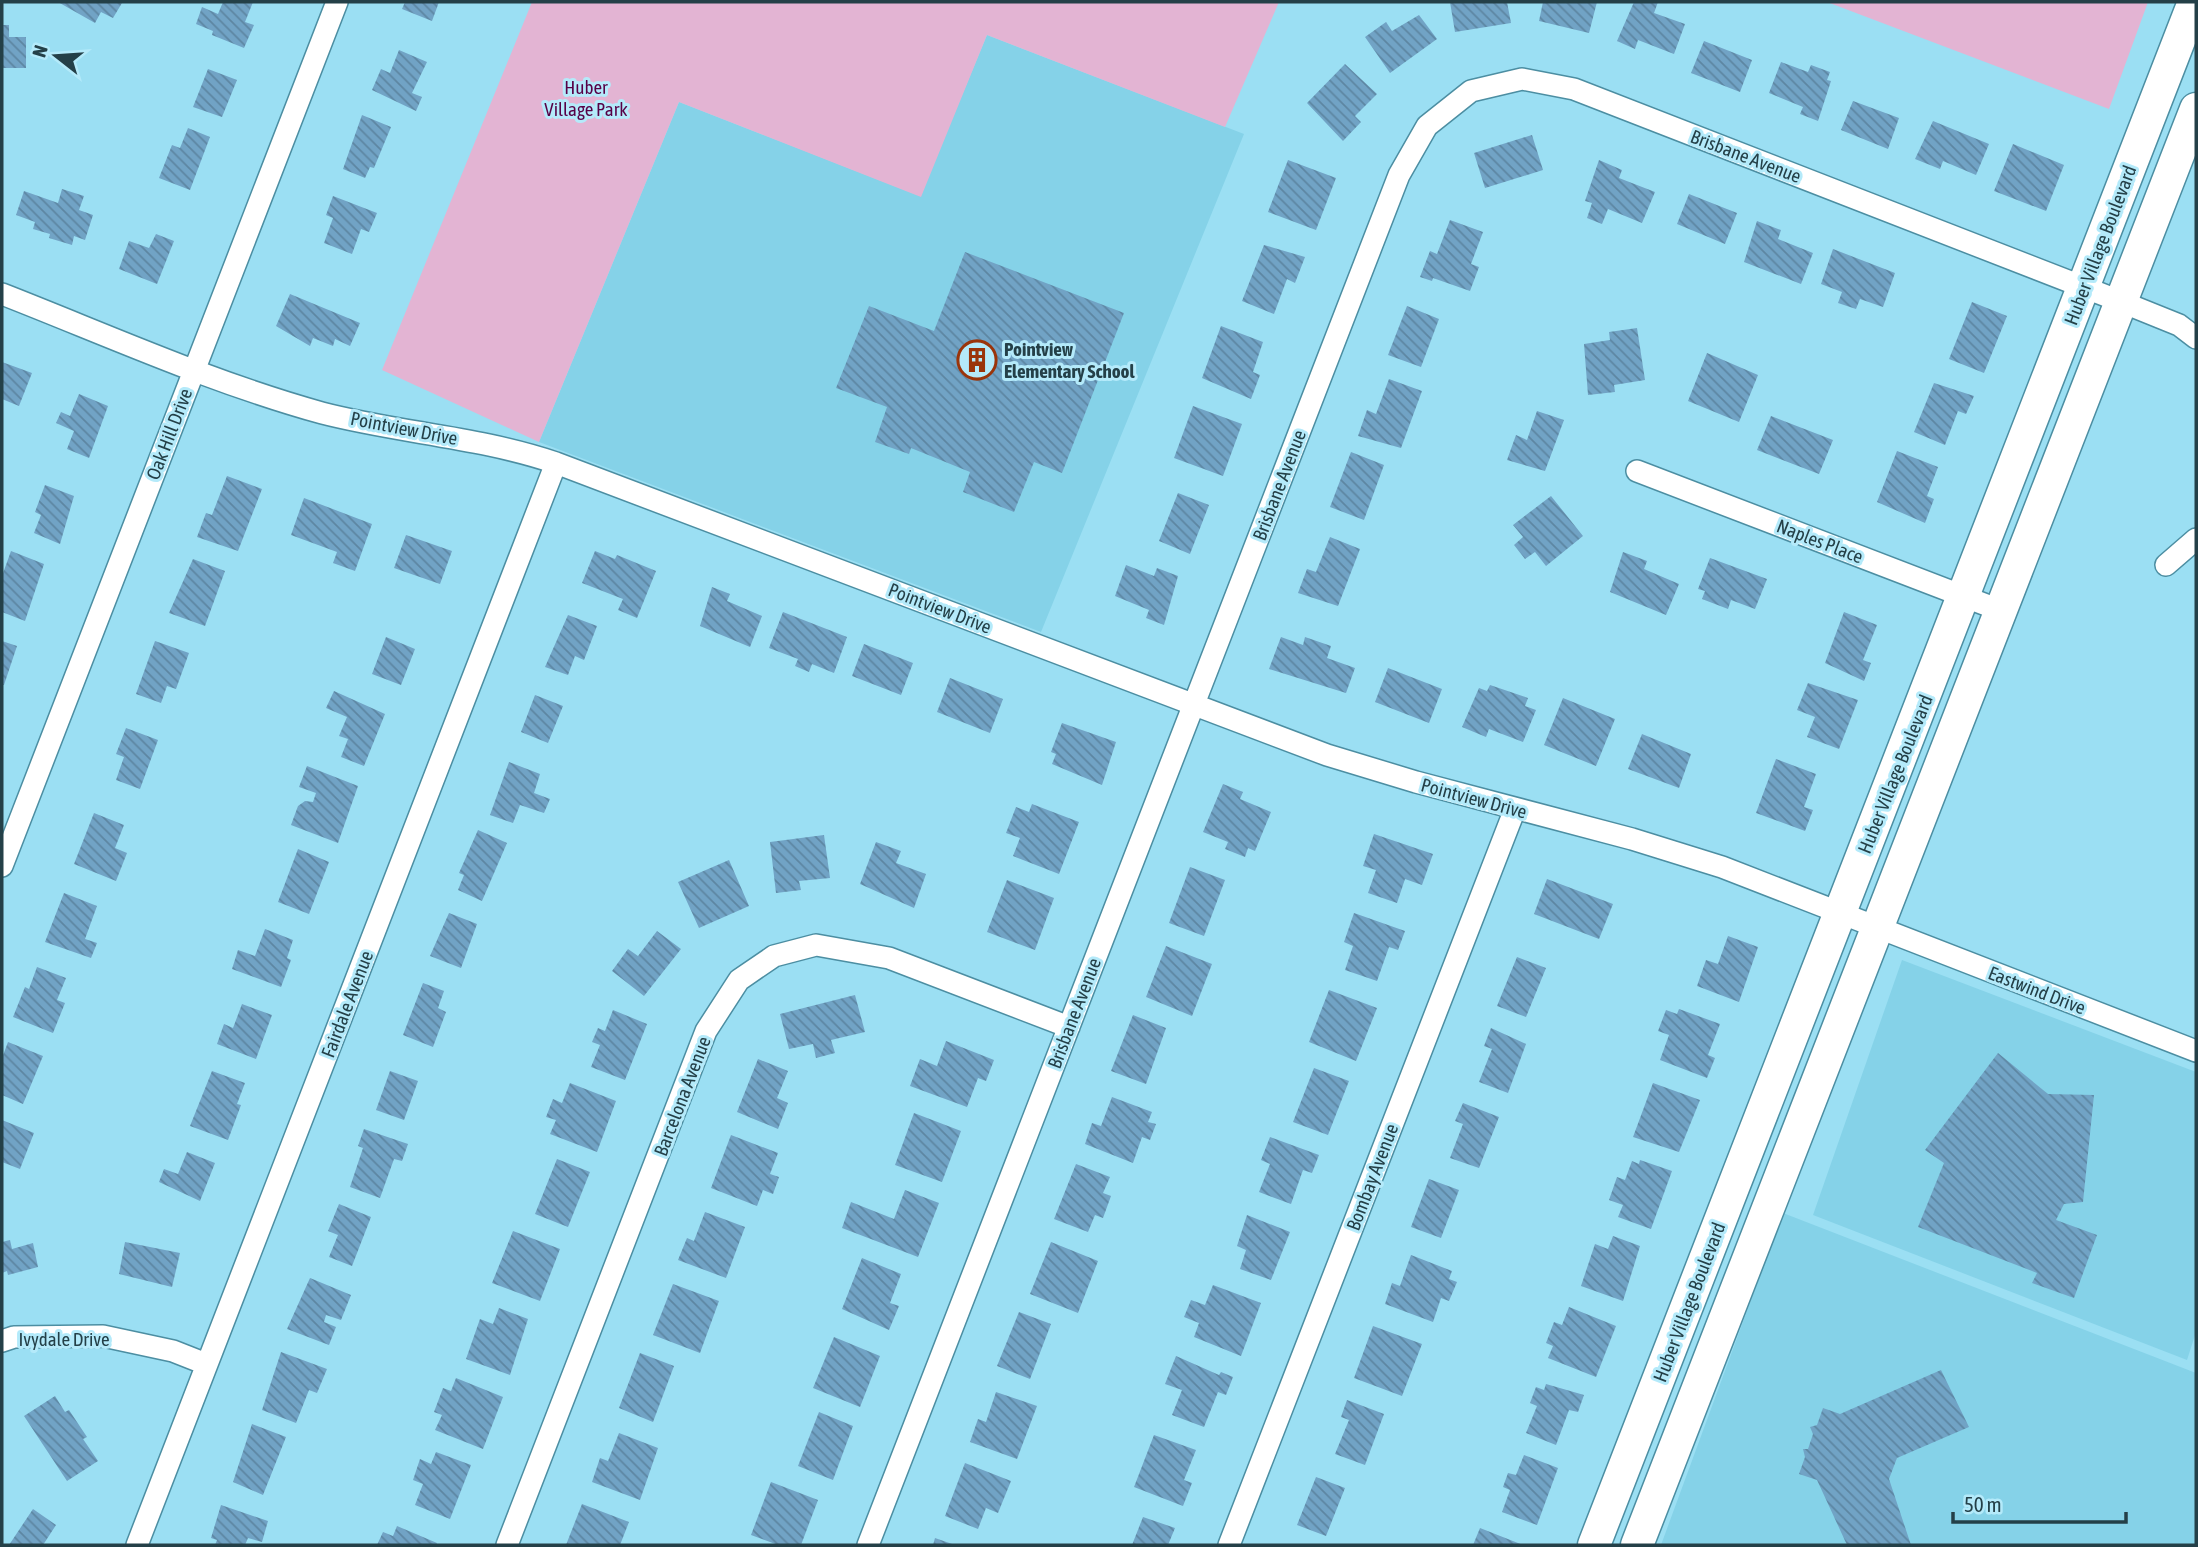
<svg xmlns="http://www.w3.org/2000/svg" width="2198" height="1547" viewBox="0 0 2198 1547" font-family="'Asap Condensed',sans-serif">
<defs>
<pattern id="building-back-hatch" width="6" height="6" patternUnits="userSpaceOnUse" patternTransform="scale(1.75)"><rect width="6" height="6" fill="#71a3c5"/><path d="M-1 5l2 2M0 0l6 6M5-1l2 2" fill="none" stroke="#5d86a2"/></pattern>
</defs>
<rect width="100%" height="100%" fill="#9bdff3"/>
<path fill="#85d2e8" d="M987 35 1244 134 1041 632 539 442 679 102 920 196Z
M1902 960 2196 1072V1332L2187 1360 1813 1215Z
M1783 1213 2196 1373V1545H1661Z"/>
<path fill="#e3b4d3" d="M532 2H1279L1225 127 987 35 921 197 679 102 539 442 382 370Z
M1827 2H2148L2109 109Z"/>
<path fill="url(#building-back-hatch)" d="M58 2H121L122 3 113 18 101 12 95 23Z
M223 2H253L245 22 254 25 244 48 212 35 213 31 196 24 202 7 218 14Z
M405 2H439L432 21 402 9Z
M1450 2H1507L1511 23 1455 32Z
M1543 2H1597L1589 33 1539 21Z
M1634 2H1658L1654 13 1685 24 1674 54 1638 40 1635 49 1617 41Z
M1419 15 1437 39 1390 73 1365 37 1386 22 1392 31Z
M2 25H9V37H26V68H2Z
M1704 41 1752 60 1740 92 1691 73Z
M399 50 427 62 412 93 422 97 416 111 372 90 381 69 390 73Z
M1781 62 1808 72 1811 65 1830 72 1827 80 1831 81 1818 121 1800 114 1803 107 1769 93Z
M1345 64 1377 94 1355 116 1361 122 1343 141 1307 103Z
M208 69 237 80 222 117 193 107Z
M1853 101 1899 118 1888 149 1841 130Z
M362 115 391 127 374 168 370 167 365 178 343 169Z
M1933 121 1989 144 1976 175 1943 161 1940 169 1915 159Z
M188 128 210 137 190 190 159 178 172 145 180 148Z
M1532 135 1543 170 1485 188 1474 153Z
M2013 144 2064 165 2046 211 1994 191Z
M1288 160 1336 178 1316 230 1268 212Z
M1599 160 1622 170 1619 178 1655 192 1642 223 1608 209 1602 224 1587 218 1592 203 1585 201Z
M62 189 84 196 79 210 93 215 85 240 74 236 72 245 49 238 50 234 33 229 35 222 16 215 24 191 58 203Z
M1689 194 1737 213 1725 244 1677 224Z
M333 196 377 213 369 232 361 229 352 254 324 243 333 218 326 215Z
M1450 220 1483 232 1471 264 1479 267 1470 291 1433 278 1432 281 1420 277 1430 251 1437 254Z
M1757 221 1781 230 1778 239 1813 253 1801 284 1744 262Z
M156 234 174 241 157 284 119 269 129 241 149 248Z
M1264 245 1305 257 1295 283 1287 279 1274 314 1242 301Z
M1833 249 1895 273 1883 307 1860 299 1856 309 1838 303 1842 292 1821 284Z
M965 252 1124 313 1062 473 1034 462 1014 512 963 492 970 472 911 448 909 454 875 442 887 407 836 388 869 306 934 331Z
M290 294 360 323 350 346 335 339 333 346 313 338 310 346 276 326Z
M1972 302 2007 316 1984 373 1949 359Z
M1407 306 1439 319 1421 367 1388 355Z
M1221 326 1263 342 1253 372 1260 375 1251 399 1202 378Z
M1637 328 1645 380 1614 385 1615 392 1588 395 1584 344 1610 340 1609 332Z
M1707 353 1758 375 1739 422 1688 401Z
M2 362 32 373 19 406 2 399Z
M1389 379 1422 391 1401 448 1358 436 1367 410 1376 414Z
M1934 383 1974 396 1966 414 1958 411 1945 445 1914 432Z
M79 394 108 406 89 458 67 449 74 431 56 423 61 412 70 416Z
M1193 406 1242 424 1223 476 1174 458Z
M1537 411 1564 420 1545 471 1507 460 1516 435 1527 440Z
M1771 416 1833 440 1819 474 1757 450Z
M1897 451 1938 467 1927 496 1934 499 1925 523 1877 502Z
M1351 452 1384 465 1364 520 1330 507Z
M227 476 262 489 238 551 197 537 206 513 212 515Z
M45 485 74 496 60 544 34 533 41 515 35 512Z
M1178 493 1209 505 1190 554 1159 541Z
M1551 496 1583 536 1546 566 1535 552 1525 559 1514 545 1523 537 1513 525Z
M304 498 372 524 355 571 333 563 337 552 291 535Z
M406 535 452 551 440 584 394 568Z
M1330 537 1360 549 1338 606 1298 593 1307 569 1316 572Z
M11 551 44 564 25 621 2 612V576Z
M595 551 615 559 617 555 656 571 637 618 618 610 623 599 582 583Z
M1623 552 1647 561 1644 569 1679 584 1666 615 1610 592Z
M1710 558 1767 579 1755 609 1731 600 1728 609 1702 599 1705 591 1698 589Z
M193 559 225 571 205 626 169 613Z
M1126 565 1154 576 1157 568 1178 576 1164 625 1146 618 1149 610 1115 596Z
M712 587 730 594 727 601 762 616 750 647 700 626Z
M783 612 847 637 834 673 812 664 809 672 795 666 798 659 769 648Z
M1844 612 1877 625 1863 660 1871 663 1864 681 1825 663Z
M568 615 597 626 584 660 575 656 568 675 545 667Z
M386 637 415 649 401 685 372 674Z
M1281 637 1303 645 1305 637 1331 646 1327 658 1355 668 1346 693 1269 669Z
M2 641 17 646 4 685H2Z
M155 641 189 653 176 689 167 686 161 703 136 694Z
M864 644 913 663 901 695 852 676Z
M1388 668 1442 689 1429 723 1375 702Z
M950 678 1003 699 990 733 937 712Z
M1808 683 1858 700 1839 749 1807 737 1815 717 1797 710Z
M1490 685 1528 698 1525 706 1536 710 1523 742 1489 729 1486 737 1462 727 1479 688 1487 691Z
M334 691 385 714 364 766 341 757 348 739 339 736 347 717 326 708Z
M535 695 563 706 548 743 521 732Z
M1563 698 1615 719 1596 766 1544 745Z
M1062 723 1116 742 1102 785 1052 764 1056 754 1051 752Z
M126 728 158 740 140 789 116 780 124 757 116 754Z
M1642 734 1691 754 1679 788 1628 769Z
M1776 759 1816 774 1804 807 1813 810 1805 831 1756 813Z
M509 762 540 774 534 793 550 799 544 813 520 805 513 823 490 815Z
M307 766 358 786 338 843 291 825 298 806 305 801 313 802 316 793 299 787Z
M1223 784 1243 792 1240 799 1271 812 1255 851 1248 848 1245 857 1225 849 1228 842 1203 832Z
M1032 804 1079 822 1059 874 1013 856 1020 838 1006 833 1016 807 1029 812Z
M94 813 124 825 115 848 127 853 116 881 74 864Z
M478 830 507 843 482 901 458 890 464 875 459 873Z
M1374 834 1433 854 1422 885 1405 879 1397 903 1368 893 1376 870 1363 866Z
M824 835 830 878 799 881 801 890 776 893 770 842Z
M876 842 901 851 896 863 926 874 914 908 860 884Z
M298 849 329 862 309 914 278 902Z
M729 860 749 906 699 928 678 882Z
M1190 867 1225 880 1204 936 1169 923Z
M1547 879 1613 904 1599 939 1534 914Z
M1007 880 1054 898 1035 950 987 932Z
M64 893 97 906 85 939 97 943 91 958 45 942Z
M449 913 477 924 461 968 430 956Z
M1354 913 1405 931 1398 950 1389 947 1377 981 1345 970 1353 946 1344 942Z
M265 929 293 940 287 958 291 960 281 987 232 969 238 950 255 956Z
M657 931 681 949 644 996 612 971 628 949 638 956Z
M1728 936 1758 947 1739 1002 1697 986 1706 960 1718 964Z
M1166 946 1212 964 1192 1016 1146 997Z
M1517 957 1546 968 1526 1017 1497 1006Z
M37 967 66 978 57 1000 65 1003 53 1033 13 1017 25 987 29 989Z
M423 983 444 991 438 1008 446 1012 433 1047 403 1035Z
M1329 990 1377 1008 1356 1061 1309 1042Z
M855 995 865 1032 831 1040 835 1053 816 1058 813 1044 789 1049 780 1014Z
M242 1004 272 1015 256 1059 217 1044 224 1024 233 1028Z
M1679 1009 1720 1024 1708 1055 1715 1058 1707 1078 1660 1060 1669 1035 1658 1031 1666 1010 1677 1014Z
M613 1010 647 1024 625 1080 591 1067 600 1045 592 1042 598 1028 605 1031Z
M1133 1015 1166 1028 1146 1084 1111 1071Z
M1491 1028 1526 1044 1508 1093 1479 1082 1492 1049 1484 1046Z
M946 1041 994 1060 986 1081 978 1078 967 1107 910 1086 920 1059 937 1066Z
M8 1042 43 1056 23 1104 2 1095V1058Z
M1998 1053 2048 1094 2094 1095 2083 1202 2064 1204 2056 1220 2097 1235 2074 1298 2032 1283 2037 1273 1918 1227 1944 1163 1925 1150Z
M758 1059 788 1071 777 1098 788 1103 778 1129 737 1112Z
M1314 1068 1349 1081 1328 1135 1293 1122Z
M212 1071 245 1083 237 1104 241 1105 228 1140 190 1126Z
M390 1071 418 1081 404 1120 376 1110Z
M570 1083 616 1101 597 1152 550 1134 556 1120 546 1117 553 1099 562 1103Z
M1653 1083 1700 1100 1679 1152 1633 1137Z
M1112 1097 1152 1112 1148 1122 1156 1124 1150 1140 1142 1137 1133 1163 1085 1144 1092 1123 1101 1126Z
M1463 1103 1499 1117 1479 1168 1450 1158 1463 1124 1455 1121Z
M914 1113 961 1131 942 1182 895 1165Z
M2 1120 34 1133 20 1169 2 1162Z
M364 1129 408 1144 402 1161 394 1159 380 1198 350 1187 363 1148 358 1146Z
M731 1135 778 1153 770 1174 779 1177 773 1194 763 1190 757 1206 711 1188Z
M1270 1137 1319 1155 1312 1173 1303 1170 1291 1204 1259 1192 1270 1164 1261 1160Z
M187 1152 215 1163 200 1201 159 1182 164 1169 178 1174Z
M557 1159 590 1172 568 1227 535 1214Z
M1640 1160 1672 1171 1651 1229 1618 1217 1623 1205 1609 1200 1617 1177 1625 1180 1632 1161 1639 1164Z
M1076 1164 1110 1177 1103 1193 1111 1196 1103 1218 1095 1215 1088 1232 1054 1219Z
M1429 1179 1459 1190 1441 1238 1411 1227Z
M905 1190 939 1203 918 1257 842 1228 851 1202 894 1219Z
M339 1204 371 1217 352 1266 329 1257 338 1235 328 1231Z
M705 1212 745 1227 726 1278 678 1260 687 1238 694 1241Z
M1247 1215 1290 1232 1271 1280 1240 1269 1246 1250 1237 1246Z
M513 1231 560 1249 540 1301 492 1283Z
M1613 1236 1640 1246 1623 1301 1581 1286 1595 1244 1608 1249Z
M10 1240 12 1249 33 1243 38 1267 8 1275 7 1271 2 1273V1242Z
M125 1242 180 1253 172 1287 119 1274Z
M1051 1242 1098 1261 1078 1313 1030 1294Z
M1411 1255 1452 1271 1449 1279 1457 1282 1449 1301 1441 1298 1433 1322 1385 1304 1392 1283 1400 1286Z
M862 1258 901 1274 890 1303 899 1306 889 1330 842 1309Z
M310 1278 351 1295 341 1320 326 1315 324 1322 336 1327 329 1345 287 1329Z
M673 1284 719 1301 700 1353 653 1335Z
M1213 1285 1261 1303 1241 1356 1194 1337 1199 1323 1184 1317 1191 1300 1205 1305Z
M1569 1307 1616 1326 1596 1377 1548 1358 1553 1346 1546 1343 1554 1322 1562 1325Z
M499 1308 528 1319 510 1375 466 1359 480 1319 493 1324Z
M1019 1312 1051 1324 1030 1379 997 1366Z
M1373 1326 1422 1344 1402 1396 1354 1378Z
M834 1337 880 1356 860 1407 813 1388Z
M281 1352 327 1369 317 1393 309 1390 296 1423 262 1410Z
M640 1353 674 1366 653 1422 619 1408Z
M1176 1356 1219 1375 1221 1372 1233 1377 1226 1395 1218 1392 1204 1427 1172 1415 1182 1390 1165 1384Z
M1941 1370 1969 1427 1897 1458 1889 1479 1911 1545H1847L1817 1480 1799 1474 1805 1457 1803 1449H1808L1813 1434 1810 1427 1817 1425 1823 1408 1840 1414Z
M456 1378 503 1397 483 1449 435 1430 442 1415 434 1412 443 1388 451 1391Z
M1546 1384 1584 1395 1578 1412 1569 1410 1556 1445 1526 1433 1537 1406 1530 1403 1536 1387 1544 1390Z
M996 1392 1037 1406 1017 1459 970 1442 978 1419 986 1422Z
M55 1396 65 1412 69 1410 87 1437 83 1439 98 1461 67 1481 24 1416Z
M1347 1400 1384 1414 1365 1465 1335 1454 1349 1420 1341 1417Z
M819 1412 853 1426 833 1480 798 1466Z
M252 1424 286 1437 263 1495 233 1482Z
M619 1433 658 1448 640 1500 592 1482 600 1458 608 1461Z
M1154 1435 1196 1450 1184 1480 1192 1483 1183 1506 1134 1487Z
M436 1452 471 1465 450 1519 415 1505 423 1484 413 1480 420 1459 431 1464Z
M1524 1455 1558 1468 1537 1525 1502 1512 1510 1490 1503 1487 1508 1473 1516 1475Z
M965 1463 1011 1481 998 1513 986 1508 978 1529 945 1516Z
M1316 1477 1345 1488 1326 1536 1297 1525Z
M771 1482 818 1500 801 1545H778L751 1535Z
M582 1504 629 1522 620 1545H566Z
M221 1505 268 1521 262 1542 248 1538 245 1545H215L217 1540 211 1538Z
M33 1509 56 1525 43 1545H9Z
M1143 1517 1175 1528 1168 1545H1132Z
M397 1526 437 1543 436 1545H377L383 1532 393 1536Z
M1480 1528 1523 1545H1473Z
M935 1538 955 1545H933Z"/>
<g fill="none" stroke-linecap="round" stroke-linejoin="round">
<g stroke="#4c8ea2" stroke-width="24">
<path id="street" d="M2 294C107 335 213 383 322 413 399 433 480 437 556 463L1327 755 1416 782 1632 839 1722 867 2196 1051
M1637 471 2002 611
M2166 565 2196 539
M2 866 337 2
M2 1341 14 1337 103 1336 173 1351 206 1364
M137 1545 556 463
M507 1545 706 1031 739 980 774 956 816 945 889 958 1069 1027
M868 1545 1399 175 1427 126 1471 91 1522 79 1574 89 2122 302 2179 325 2196 338
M1229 1545 1515 809"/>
</g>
<g stroke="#4c8ea2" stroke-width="35">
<path id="secondary" d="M1594 1545 2194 2
M1637 1545 2196 109"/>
</g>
<use href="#street" stroke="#fff" stroke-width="21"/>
<use href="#secondary" stroke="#fff" stroke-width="32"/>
</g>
<defs>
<g id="building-ring" transform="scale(2.0125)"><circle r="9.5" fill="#b4eafa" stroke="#9a340a" stroke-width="1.5"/><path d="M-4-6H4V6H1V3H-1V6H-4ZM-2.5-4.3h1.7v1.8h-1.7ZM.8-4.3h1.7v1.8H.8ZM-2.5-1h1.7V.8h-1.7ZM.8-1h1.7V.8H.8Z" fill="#9a340a"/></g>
</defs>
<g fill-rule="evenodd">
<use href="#building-ring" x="977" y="360"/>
</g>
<g text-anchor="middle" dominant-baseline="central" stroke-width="6" stroke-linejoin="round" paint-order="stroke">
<g font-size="19" fill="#570046" stroke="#b4eafa">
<text x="586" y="87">Huber<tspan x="586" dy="22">Village Park</tspan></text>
</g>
<g font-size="19" fill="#244048" stroke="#b4eafa">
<text transform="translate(1746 156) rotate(21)">Brisbane Avenue</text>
<text transform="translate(2100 245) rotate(-69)">Huber Village Boulevard</text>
<text transform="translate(404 428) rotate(11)">Pointview Drive</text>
<text transform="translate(169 434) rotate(-69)">Oak Hill Drive</text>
<text transform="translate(1279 485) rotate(-69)">Brisbane Avenue</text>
<text transform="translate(1820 541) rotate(21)">Naples Place</text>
<text transform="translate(940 608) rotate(21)">Pointview Drive</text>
<text transform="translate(1895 774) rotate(-68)">Huber Village Boulevard</text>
<text transform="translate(1474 798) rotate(15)">Pointview Drive</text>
<text transform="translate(2037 990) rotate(21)">Eastwind Drive</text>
<text transform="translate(347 1004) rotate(-69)">Fairdale Avenue</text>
<text transform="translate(1074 1013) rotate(-69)">Brisbane Avenue</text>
<text transform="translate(682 1096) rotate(-69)">Barcelona Avenue</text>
<text transform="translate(1372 1177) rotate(-69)">Bombay Avenue</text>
<text transform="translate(1689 1302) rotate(-69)">Huber Village Boulevard</text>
<text x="64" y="1339">Ivydale Drive</text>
</g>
<g font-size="19" font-weight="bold" fill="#244048" stroke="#b4eafa" text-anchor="start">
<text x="1004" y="349">Pointview<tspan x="1004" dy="22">Elementary School</tspan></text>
</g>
</g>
<rect width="2198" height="1547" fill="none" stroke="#244048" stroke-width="7"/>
<g transform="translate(56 56) rotate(287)" stroke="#b4eafa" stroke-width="5" paint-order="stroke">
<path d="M0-5L12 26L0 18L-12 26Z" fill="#244048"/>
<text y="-10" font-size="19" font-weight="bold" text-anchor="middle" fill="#244048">N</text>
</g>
<path d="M1953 1512v10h173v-10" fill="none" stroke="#244048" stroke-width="3.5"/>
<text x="1964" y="1512" font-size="21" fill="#244048" stroke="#b4eafa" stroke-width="5" paint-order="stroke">50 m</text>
</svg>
